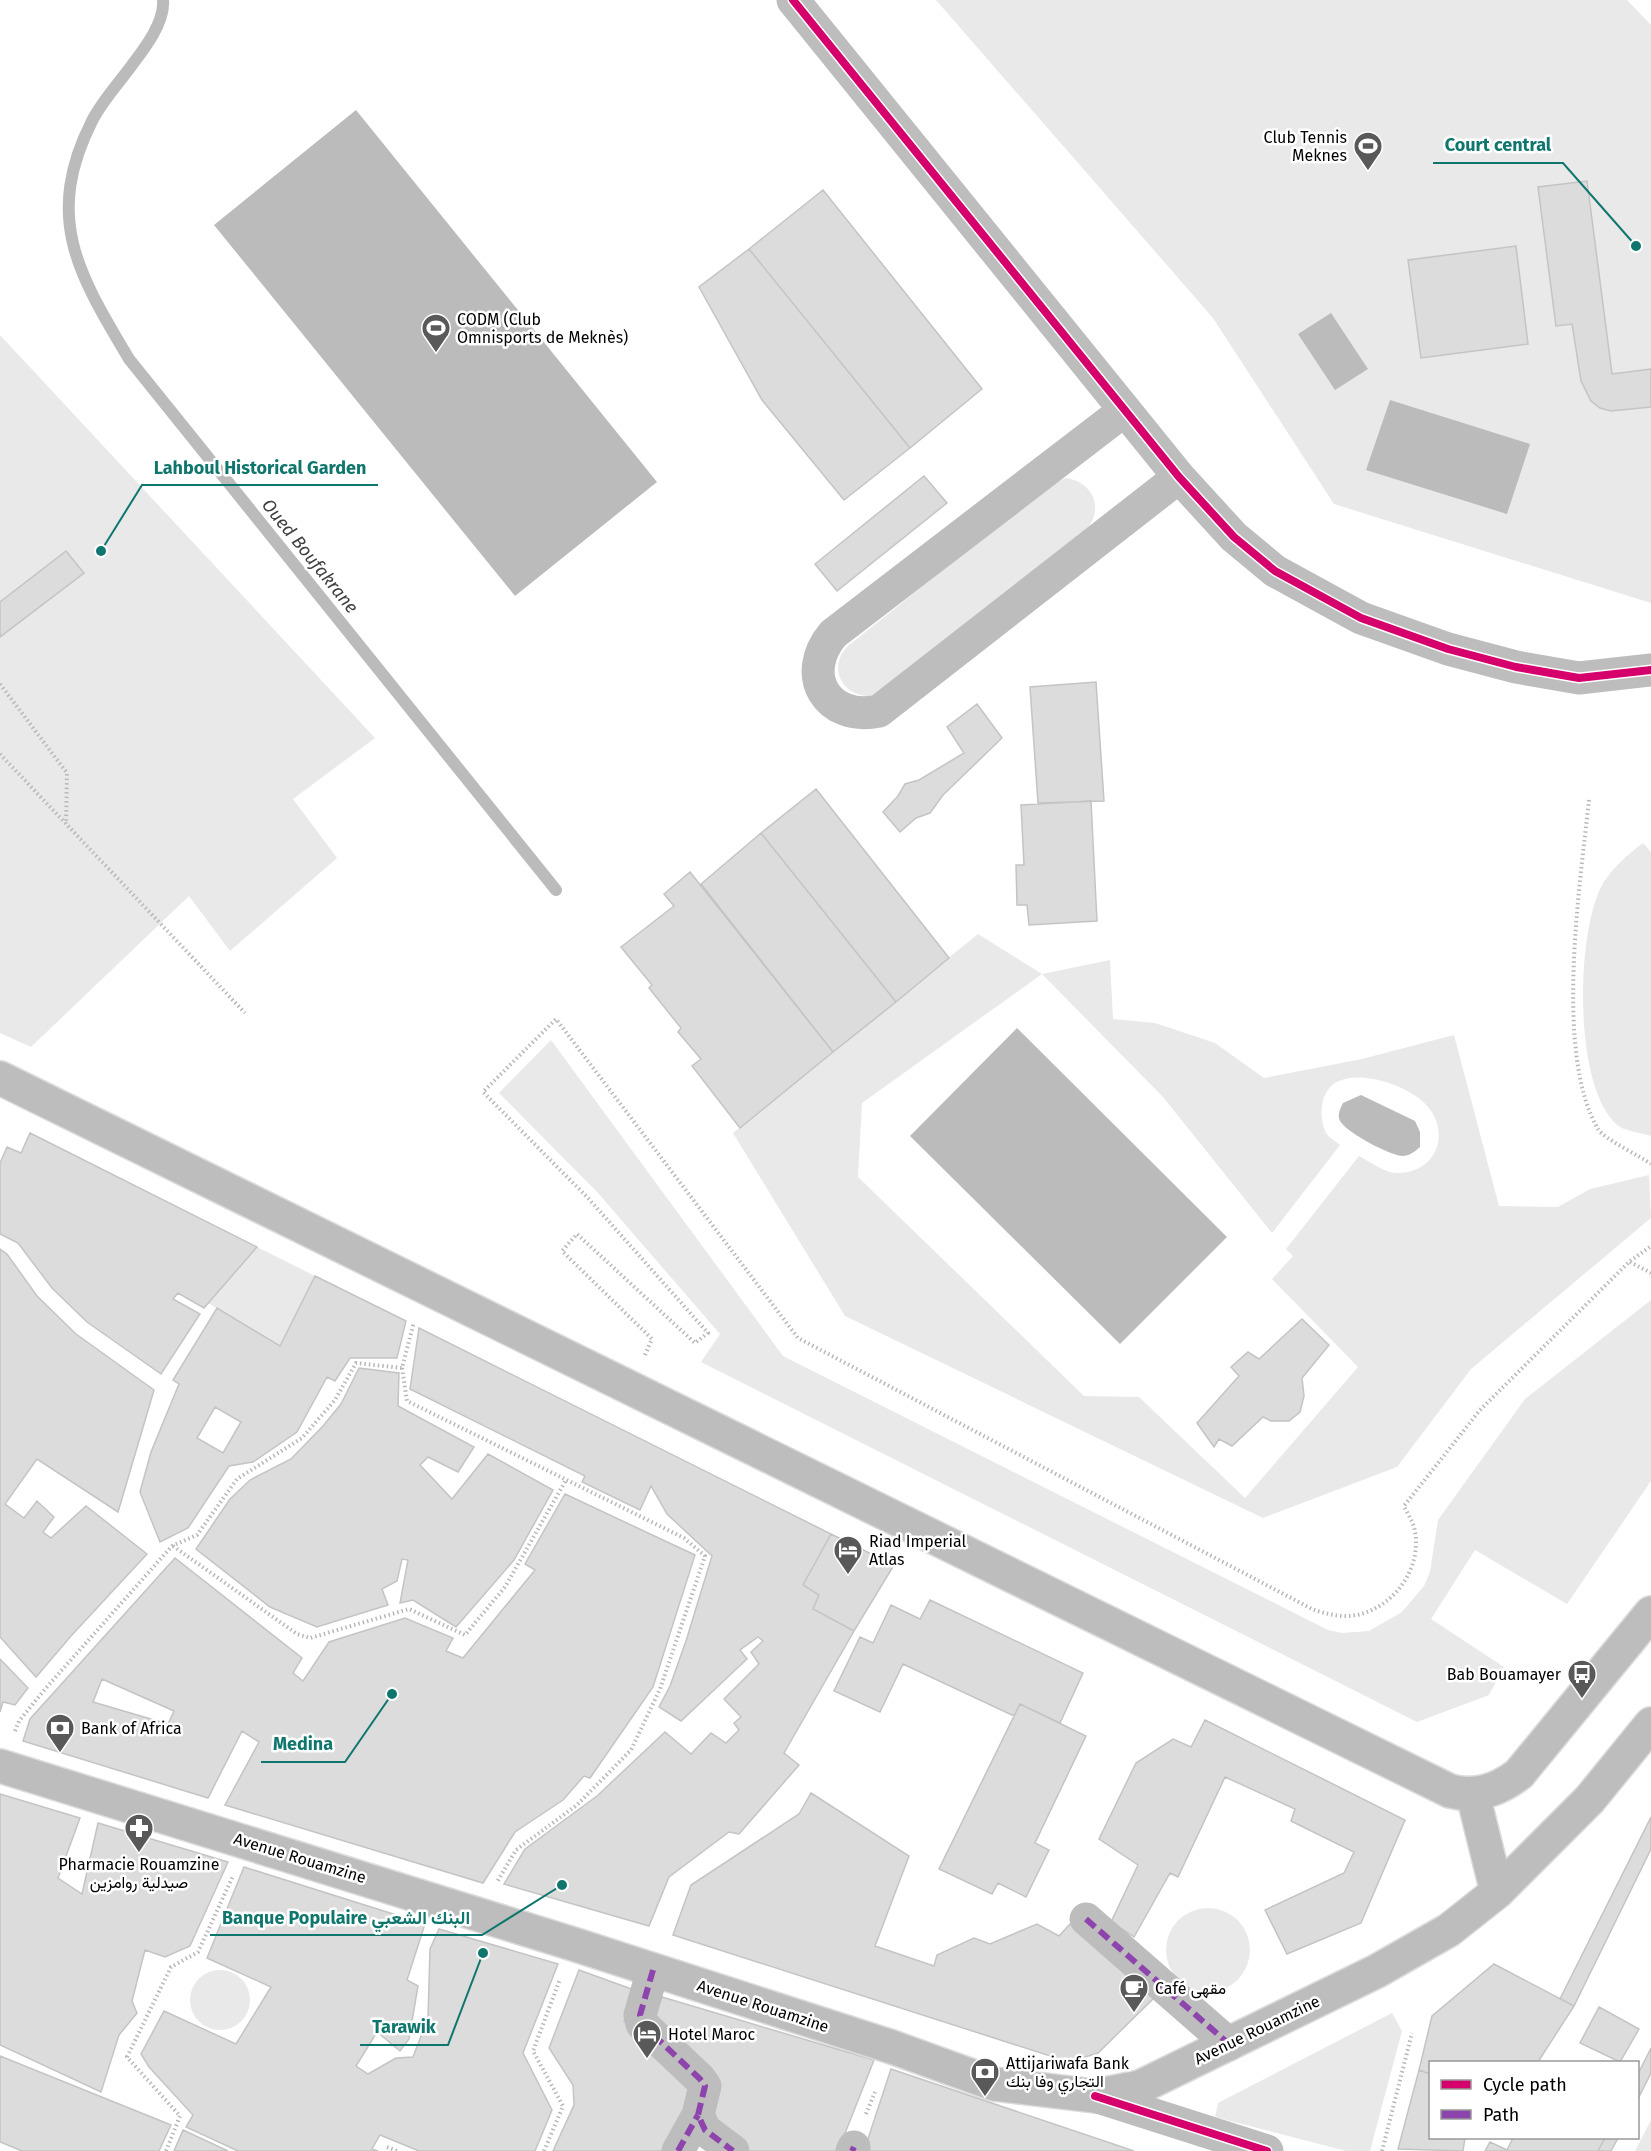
<svg xmlns="http://www.w3.org/2000/svg" width="1651" height="2151" viewBox="0 0 1651 2151" font-family="'Fira Sans',Vazirmatn,sans-serif">
<rect width="100%" height="100%" fill="#fff"/>
<path fill="#e9e9e9" fill-rule="evenodd" d="M936 0H1627L1651 25V603L1334 504 1213 318Z
M0 335 375 738 293 799 337 858 230 951 189 896 31 1047 0 1033Z
M1066 478C1094 482 1105 510 1085 531L876 695C845 701 825 669 848 646L1049 485Z
M1643 843 1651 852V1136C1642 1133 1623 1131 1616 1124 1574 1084 1577 945 1598 894 1606 873 1626 856 1643 843Z
M978 934 1042 974 1110 960 1113 1019 1155 1023 1215 1043 1264 1078 1362 1059 1454 1035 1499 1206 1558 1207 1590 1189 1649 1175 1651 1218 1471 1369 1397 1467 1263 1518 845 1316 733 1133ZM1042 974 1163 1097 1272 1233 1340 1145C1336 1141 1329 1138 1326 1133 1318 1117 1320 1088 1339 1081 1362 1071 1402 1084 1421 1100 1453 1126 1440 1174 1396 1173 1385 1173 1369 1161 1359 1156L1286 1249 1293 1256 1272 1279 1358 1367 1245 1498 1139 1397 1084 1396 858 1177 862 1103Z
M551 1040 783 1356 1328 1630 1342 1633 1369 1631 1402 1612 1424 1586 1430 1572 1438 1520 1525 1399 1651 1300V1481L1567 1604 1475 1550 1431 1619 1504 1667 1489 1695 1417 1722 701 1362 720 1334 598 1193 499 1093Z
M257 1247 315 1276 280 1346 208 1303Z
M1166 1950a42 42 0 1 1 84 0a42 42 0 1 1-84 0Z
M190 2000a30 30 0 1 1 60 0a30 30 0 1 1-60 0Z
M1392 2013 1402 2031 1370 2151H1346L1215 2117 1218 2103Z
M1651 2120V2151H1635Z"/>
<path fill="#bbb" d="M356 110 657 482 515 596 214 225Z
M1331 313 1368 369 1335 390 1298 334Z
M1390 400 1530 444 1507 514 1366 470Z
M1017 1028 1227 1237 1120 1344 910 1136Z
M1361 1095 1415 1121 1420 1132V1147C1414 1152 1411 1155 1403 1156 1391 1156 1347 1133 1340 1121 1337 1115 1340 1109 1343 1103Z"/>
<g fill="none" stroke-linecap="round" stroke-linejoin="round">
<path stroke="#bbb" stroke-width="12" d="M163 0C165 22 145 48 132 65 119 83 102 101 92 121 43 218 79 275 129 359L556 890"/>
</g>
<path fill="#dcdcdc" stroke="#c4c4c4" stroke-width="1.5" fill-rule="evenodd" d="M1587 181 1612 374 1651 369V407L1611 411 1600 408 1591 401 1581 381 1572 324 1556 326 1538 187Z
M823 190 982 389 910 448 749 249Z
M1516 246 1528 344 1421 358 1408 260Z
M749 249 910 448 844 500 762 400 699 287Z
M924 476 947 503 837 591 815 564Z
M66 551 84 573 0 637V602Z
M1096 682 1104 801 1038 803 1030 687Z
M977 704 1002 738 943 795 930 813 916 818 900 832 883 812 898 796 905 784 919 780 964 753 947 727Z
M816 789 949 958 896 1002 761 833Z
M1091 801 1097 921 1029 925 1027 905H1017L1016 865H1024L1021 805Z
M761 833 896 1002 833 1052 701 884Z
M690 872 833 1052 740 1128 692 1066 701 1059 678 1032 681 1028 649 988 652 985 621 947 674 906 664 894Z
M30 1133 257 1247 204 1308 178 1293 173 1299 200 1314 161 1374 87 1322 52 1288 18 1243 0 1234V1163L7 1147 21 1153Z
M0 1249 7 1254 37 1296 76 1334 154 1390 118 1512 37 1459 5 1504 24 1518 37 1501 54 1517 43 1532 51 1538 86 1506 147 1554 71 1636 36 1677 0 1637Z
M315 1276 406 1321 397 1358H350L335 1381 327 1377 297 1432 253 1462 229 1466 188 1528 160 1542 140 1492 151 1452 179 1384 173 1380 217 1308 280 1346ZM215 1407 241 1422 223 1453 197 1438Z
M1302 1319 1329 1345 1302 1378 1304 1396 1300 1412 1289 1421H1271L1263 1417 1232 1446 1219 1439 1214 1447 1197 1423 1239 1376 1231 1367 1248 1352 1259 1359Z
M419 1328 831 1534 803 1585 819 1595 813 1609 854 1631 784 1753 799 1765 739 1834 729 1832 669 1877 649 1926 504 1884 525 1849 597 1796 665 1732 691 1754 711 1733 726 1743 739 1730 734 1723 741 1717 724 1699 759 1664 751 1652 763 1641 758 1637 740 1650 747 1659 681 1721 659 1707 670 1686 686 1641 712 1556 667 1514 651 1486 640 1510 582 1482 585 1476 410 1389Z
M359 1368 399 1373 398 1406 474 1447 458 1472 428 1457 420 1465 452 1499 488 1454 553 1490 514 1560 456 1627 413 1600 400 1603 408 1560 402 1559 397 1581 382 1589 388 1605 317 1627 270 1607 196 1549 230 1499 250 1480 291 1459 323 1426 341 1404Z
M565 1494 695 1555 653 1687 590 1778 584 1776 563 1800 515 1832 483 1883 225 1805 259 1742 242 1731 208 1798 23 1741 30 1719 175 1558 302 1658 293 1673 303 1681 329 1642 405 1618 453 1638 446 1651 463 1658 535 1570 525 1564ZM102 1679 174 1711 168 1724 93 1702Z
M831 1534 894 1565 854 1631 813 1609 819 1595 803 1585Z
M930 1600 1083 1673 1060 1723 1020 1704 1014 1716 903 1664 880 1712 834 1691 860 1637 873 1643 891 1605 920 1619Z
M0 1659 28 1688 15 1705 3 1702 0 1712Z
M1020 1704 1086 1736 1035 1843 1049 1850 1026 1897 998 1883 992 1894 939 1869Z
M1205 1720 1405 1820 1361 1923 1287 1954 1265 1910 1344 1873 1354 1852 1291 1821 1295 1809 1225 1777 1178 1877 1170 1873 1134 1937 1111 1922 1138 1865 1099 1839 1136 1763 1173 1739 1191 1747Z
M811 1793 909 1856 875 1946 934 1966 937 1955 974 1938 990 1944 1037 1924 1059 1936 1070 1924 1155 1997 1098 2053 1069 2062 673 1935 691 1885 799 1814Z
M0 1794 80 1818 58 1878 82 1894 98 1823 228 1862 190 1946 165 1957 145 1950 132 2001 137 2013 119 2035 101 2092 0 2045Z
M1651 1817V1849L1574 2006 1560 1999Z
M244 1867 425 1924 407 1980 418 1986 409 2039 400 2051 377 2032 356 2066 368 2074 396 2058 413 2057 428 2018 430 1949 439 1929 558 1964 523 2053 552 2110 535 2151H419L380 2135 372 2149 378 2151H238L186 2127 193 2115 149 2067 141 2054 164 2011 236 2044 271 1987 207 1958Z
M1494 1964 1574 2006 1538 2062H1430V2074L1419 2070 1432 2016Z
M579 1970 637 1991 624 2021 697 2091 667 2151H553L574 2105 573 2085 549 2048Z
M662 1997 874 2060 838 2151H748L712 2125 653 2021Z
M1599 2007 1639 2029 1620 2062 1580 2043Z
M1651 2048V2073L1638 2099V2074Z
M0 2056 171 2125 159 2151H22L0 2142Z
M891 2069 1134 2151H864Z
M1419 2070 1430 2074V2138H1465L1463 2151 1398 2149Z
M183 2130 228 2151H174Z
M1513 2138H1605L1598 2151H1485L1490 2142 1507 2150Z
M1605 2138H1618L1611 2151H1598Z"/>
<g fill="none" stroke-linecap="round" stroke-linejoin="round">
<g stroke="#dbdbdb" stroke-width="36">
<path id="major" d="M0 1078 1450 1791C1476 1798 1498 1790 1519 1774L1651 1613
M0 1766 573 1944 892 2047 994 2084 1095 2096 1140 2087 1377 1971 1449 1930 1497 1892 1590 1799 1651 1724
M1473 1795 1497 1892"/>
</g>
<path stroke="#b8b8b8" stroke-width="4" stroke-dasharray="1.5 3" stroke-linecap="butt" d="M0 684 67 773 66 824
M0 754 245 1013
M1589 800C1580 885 1554 1054 1598 1129 1604 1139 1640 1156 1651 1164
M1630 1262 1651 1273
M645 1355 652 1339 562 1251 577 1234 695 1343 708 1333 588 1198 483 1092 556 1019 798 1338 1312 1609C1326 1614 1341 1618 1357 1615 1395 1607 1424 1566 1414 1527 1412 1520 1407 1513 1404 1506L1480 1410 1629 1262 1651 1246
M402 1368 407 1401 684 1538 705 1556 660 1689 631 1750 577 1805 516 1850 497 1882
M173 1546 297 1634 310 1638 409 1609 465 1635 505 1587 566 1480
M15 1731 19 1721 46 1688 172 1546 197 1535 237 1479 302 1438 335 1400 356 1363 402 1368 414 1322
M866 2114 875 2092
M387 2147 397 2151
M166 2151 180 2116 127 2057 171 1967 198 1952 233 1876
M544 2151 563 2106 533 2051 560 1979
M1382 2151 1412 2033"/>
<path stroke="#bdbdbd" stroke-width="33" d="M793 0 1179 477 1234 537 1275 571 1361 618 1448 649 1516 667 1579 678 1651 670
M1125 410 833 634C799 675 827 722 879 711L1179 477
M1086 1919 1229 2044
M653 1970 640 2015 642 2024 700 2079 705 2086 698 2115 705 2130 733 2151
M1095 2096 1267 2151
M678 2151 698 2115
M852 2151 854 2147"/>
<use href="#major" stroke="#bdbdbd" stroke-width="33"/>
<path stroke="#8e44ad" stroke-width="6" stroke-dasharray="12 6" stroke-linecap="butt" d="M1086 1919 1229 2044
M653 1970 640 2015 642 2024 700 2079 705 2086 698 2115 705 2130 733 2151
M678 2151 698 2115
M852 2151 854 2147"/>
<g stroke="#fff" stroke-width="11">
<path id="cycleway" d="M793 0 1179 477 1234 537 1275 571 1361 618 1448 649 1516 667 1579 678 1651 670
M1095 2096 1267 2151"/>
</g>
<use href="#cycleway" stroke="#d6006c" stroke-width="8"/>
</g>
<defs>
<g id="stadium-pin" transform="scale(1.5)"><path d="M0 17L-7.5 6A9.5 9.5 0 1 1 7.5 6Z" fill="#595959" stroke="#fff"/><path d="M0-5a6.5 5 0 1 0 0 10a6.5 5 0 1 0 0-10ZM-3.5-1.8h7v3.6h-7Z" fill="#fff"/></g>
<g id="hotel-pin" transform="scale(1.5)"><path d="M0 17L-7.5 6A9.5 9.5 0 1 1 7.5 6Z" fill="#595959" stroke="#fff"/><path d="M-6-4.5h1.5V1H6V5H4.5V3h-9V5H-6ZM-4 0a1.8 1.8 0 1 1 3.6 0ZM.5 0V-2.5h3Q6-2.5 6 0Z" fill="#fff"/></g>
<g id="bus-pin" transform="scale(1.5)"><path d="M0 17L-7.5 6A9.5 9.5 0 1 1 7.5 6Z" fill="#595959" stroke="#fff"/><path d="M-5-6H5V4H4V6H2V4H-2V6H-4V4H-5ZM-3.5-4V0h7V-4ZM-3.5 1.2v1.5H-2V1.2ZM2 1.2v1.5H3.5V1.2Z" fill="#fff"/></g>
<g id="bank-pin" transform="scale(1.5)"><path d="M0 17L-7.5 6A9.5 9.5 0 1 1 7.5 6Z" fill="#595959" stroke="#fff"/><path d="M-6-4H6V4H-6ZM0-2.3a2.3 2.3 0 1 0 0 4.6a2.3 2.3 0 1 0 0-4.6Z" fill="#fff"/></g>
<g id="pharmacy-pin" transform="scale(1.5)"><path d="M0 17L-7.5 6A9.5 9.5 0 1 1 7.5 6Z" fill="#595959" stroke="#fff"/><path d="M-2-6h4v4h4v4h-4v4h-4v-4h-4v-4h4Z" fill="#fff"/></g>
<g id="cafe-pin" transform="scale(1.5)"><path d="M0 17L-7.5 6A9.5 9.5 0 1 1 7.5 6Z" fill="#595959" stroke="#fff"/><path d="M-5.5-4.5H6V0H3Q3 3.5 0 3.5H-2.5Q-5.5 3.5-5.5 0ZM3-3.2v2h1.7v-2ZM-6 4.5H4V6H-6Z" fill="#fff"/></g>
</defs>
<g fill-rule="evenodd">
<use href="#stadium-pin" x="1368" y="146"/>
<use href="#stadium-pin" x="436" y="328"/>
<use href="#hotel-pin" x="848" y="1550"/>
<use href="#bus-pin" x="1582" y="1674"/>
<use href="#bank-pin" x="60" y="1728"/>
<use href="#pharmacy-pin" x="139" y="1828"/>
<use href="#cafe-pin" x="1134" y="1988"/>
<use href="#hotel-pin" x="647" y="2034"/>
<use href="#bank-pin" x="985" y="2072"/>
</g>
<g text-anchor="middle" dominant-baseline="central" stroke-width="5" stroke-linejoin="round" paint-order="stroke">
<g font-size="16" fill="#000" stroke="#fff" text-anchor="start">
<text x="1347" y="137" text-anchor="end">Club Tennis<tspan x="1347" dy="18">Meknes</tspan></text>
<text x="457" y="319">CODM (Club<tspan x="457" dy="18">Omnisports de Meknès)</tspan></text>
<text x="869" y="1541">Riad Imperial<tspan x="869" dy="18">Atlas</tspan></text>
<text x="1561" y="1674" text-anchor="end">Bab Bouamayer</text>
<text x="81" y="1728">Bank of Africa</text>
<text x="139" y="1864" text-anchor="middle">Pharmacie Rouamzine<tspan x="139" dy="18">صيدلية روامزين</tspan></text>
<text x="1155" y="1988">Café مقهى</text>
<text x="668" y="2034">Hotel Maroc</text>
<text x="1006" y="2063">Attijariwafa Bank<tspan x="1006" dy="18">التجاري وفا بنك</tspan></text>
</g>
<g font-size="16" fill="#000" stroke="#fff">
<text transform="translate(300 1858) rotate(17)">Avenue Rouamzine</text>
<text transform="translate(763 2006) rotate(18)">Avenue Rouamzine</text>
<text transform="translate(1257 2030) rotate(-26)">Avenue Rouamzine</text>
</g>
<g font-size="18" font-style="italic" fill="#3f3f3f" stroke="#fff">
<text transform="translate(310 556) rotate(51)">Oued Boufakrane</text>
</g>
</g>
<path fill="none" stroke="#0f766e" stroke-width="2" d="M1636 246L1563 163H1433M101 551L142 485H378M392 1694L345 1762H261M562 1885L482 1935H210M483 1953L448 2045H360"/>
<g fill="#0f766e" stroke="#fff" stroke-width="2">
<circle cx="1636" cy="246" r="6"/>
<circle cx="101" cy="551" r="6"/>
<circle cx="392" cy="1694" r="6"/>
<circle cx="562" cy="1885" r="6"/>
<circle cx="483" cy="1953" r="6"/>
</g>
<g font-size="18" text-anchor="middle" font-weight="bold" fill="#0f766e" stroke="#fff" stroke-width="5" stroke-linejoin="round" paint-order="stroke">
<text x="1498" y="151">Court central</text>
<text x="260" y="474">Lahboul Historical Garden</text>
<text x="303" y="1750">Medina</text>
<text x="346" y="1924">Banque Populaire البنك الشعبي</text>
<text x="404" y="2033">Tarawik</text>
</g>
<rect x="1429" y="2061" width="210" height="78" fill="#ffffff" stroke="#999999" stroke-width="1.5"/>
<rect x="1441" y="2080" width="30" height="9" fill="#d6006c" stroke="#999999" stroke-width="1.5"/>
<text x="1483" y="2091" font-size="18" fill="#000000">Cycle path</text>
<rect x="1441" y="2110" width="30" height="9" fill="#8e44ad" stroke="#999999" stroke-width="1.5"/>
<text x="1483" y="2121" font-size="18" fill="#000000">Path</text>
</svg>
